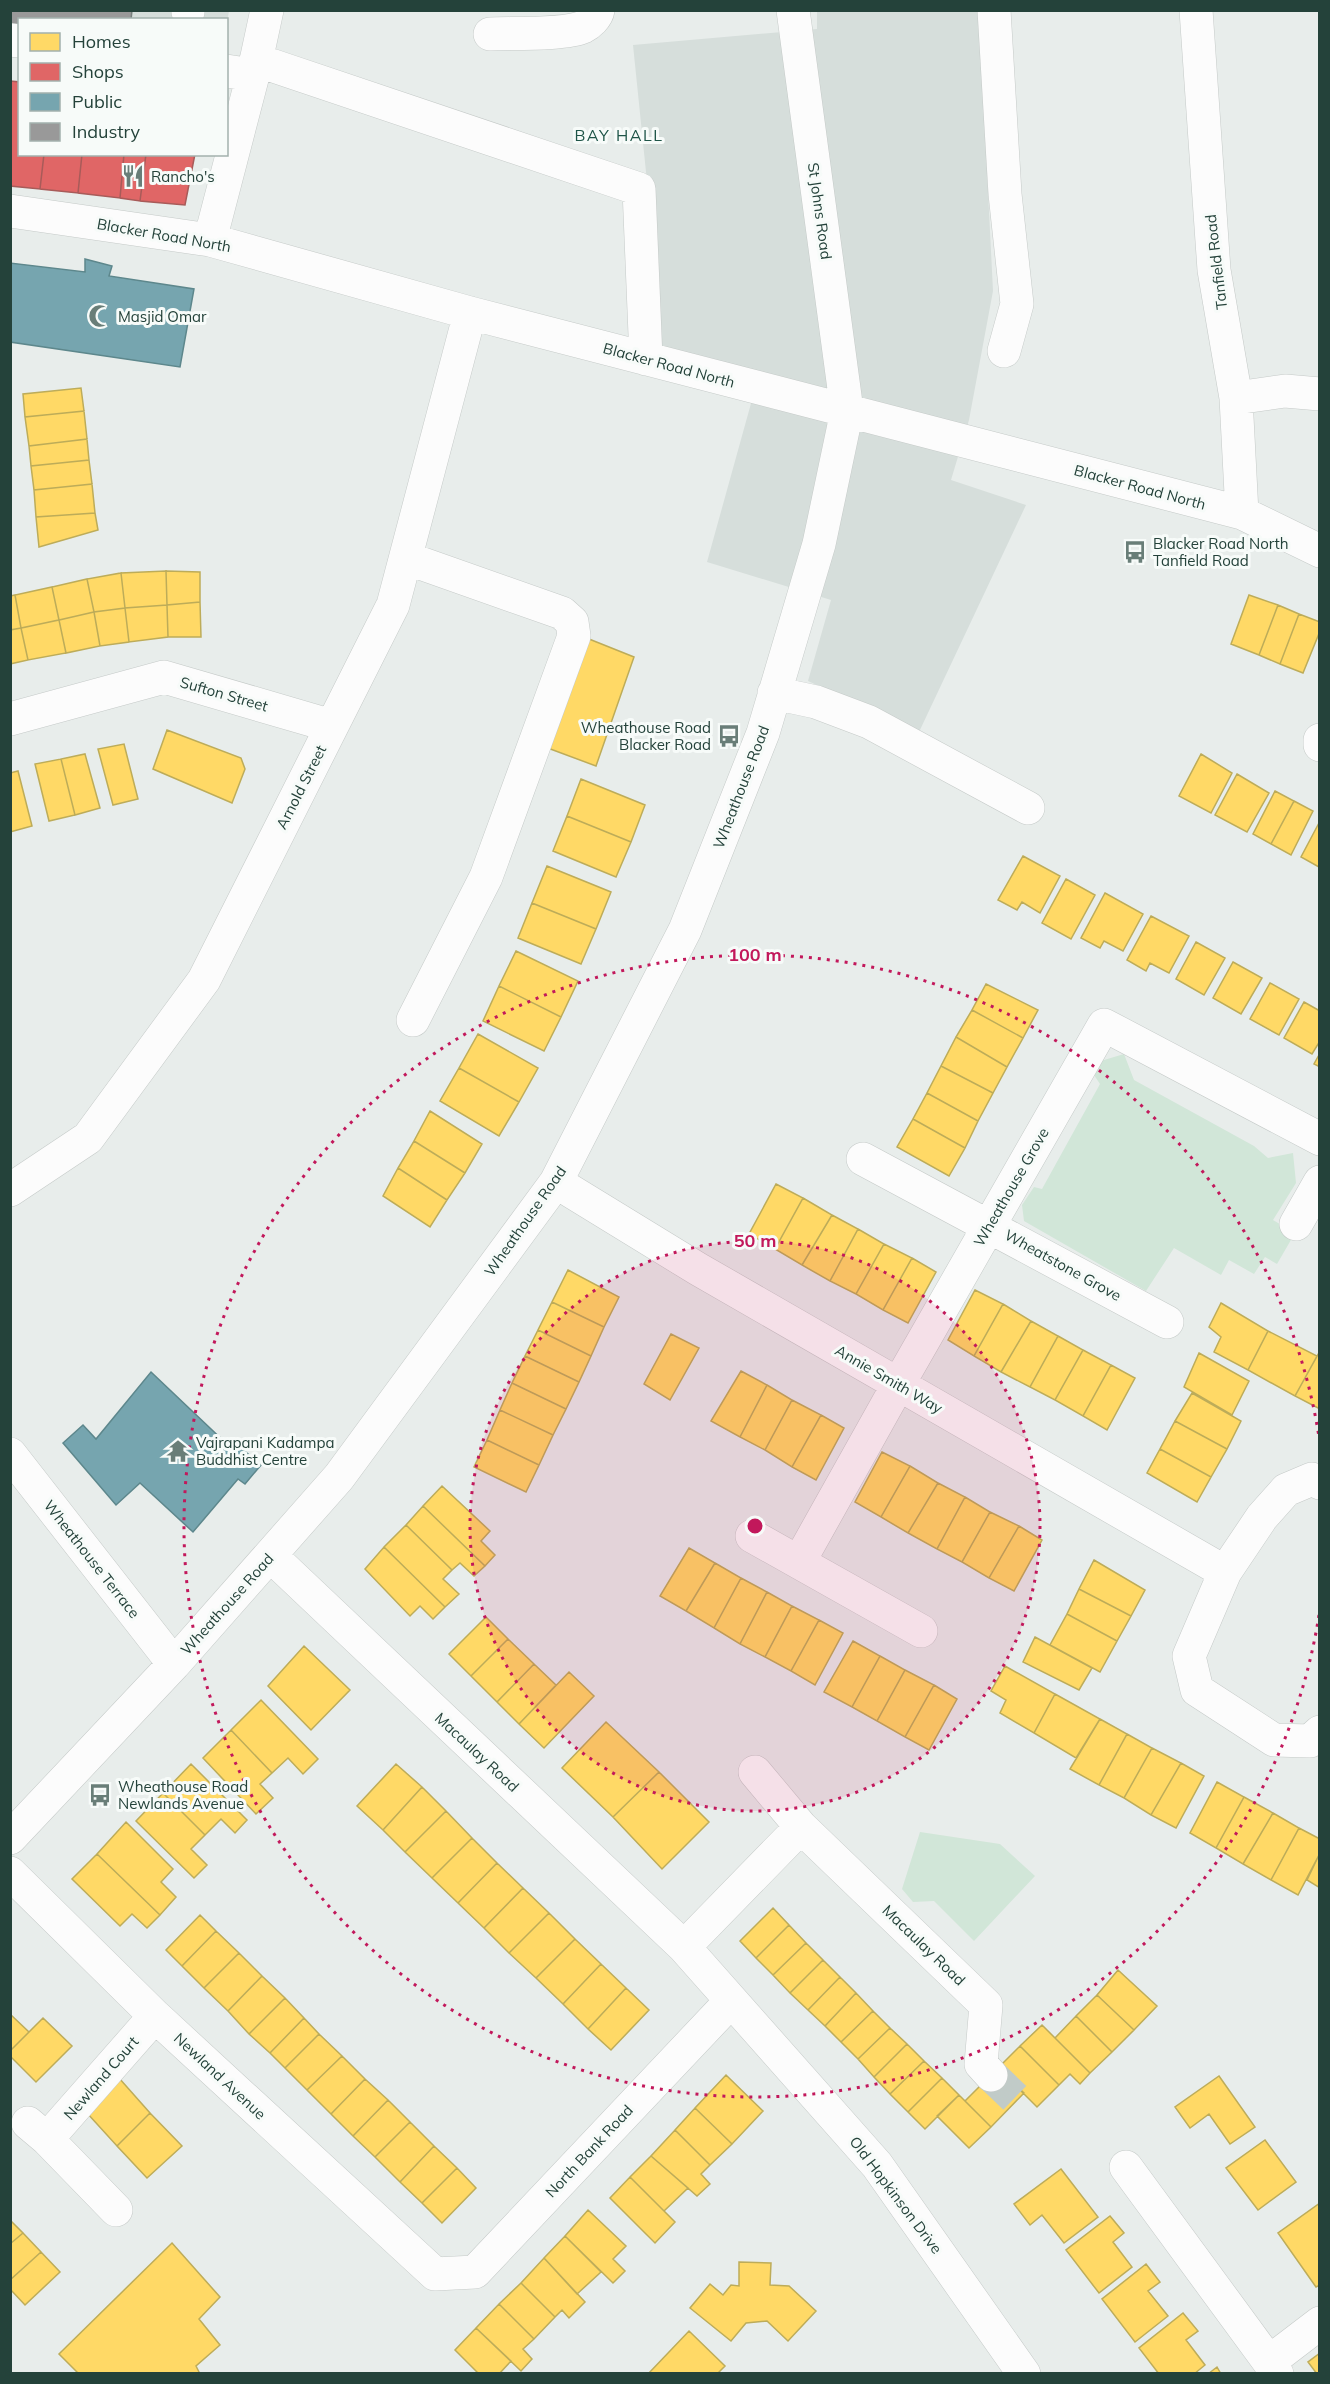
<svg xmlns="http://www.w3.org/2000/svg" width="1330" height="2384" viewBox="0 0 1330 2384" font-family="Mulish,sans-serif">
<rect width="100%" height="100%" fill="#e8edeb"/>
<path fill="#d6dedb" d="M11 11H229L227 23 226 20H20Z
M817 11H979L993 291 969 420 951 480 1026 505 919 732 808 681 831 600 707 562 760 371 656 345 650 211 633 45 817 29Z"/>
<path fill="#d1e6d8" d="M1124 1054 1134 1080 1254 1146 1268 1158 1293 1153 1296 1183 1273 1220 1295 1233 1277 1264 1265 1257 1254 1274 1229 1260 1221 1275 1174 1248 1146 1291 1024 1221 1022 1205 1034 1187 1042 1189 1100 1084 1092 1072 1094 1063Z
M920 1832 1000 1844 1035 1876 974 1941 934 1901 913 1902 902 1889Z"/>
<path fill="#ffd966" stroke="#bdac59" stroke-width="1.5" d="M81 388 84 411 25 417 23 394Z
M84 411 87 439 29 446 25 417Z
M87 439 89 460 31 466 29 446Z
M89 460 92 484 34 490 31 466Z
M92 484 95 513 36 517 34 490Z
M95 513 98 530 39 547 36 517Z
M166 571 167 605 125 608 121 573Z
M166 571 200 572V602L167 605Z
M121 573 125 608 94 612 87 579Z
M87 579 94 612 59 620 52 587Z
M52 587 59 620 21 628 15 595Z
M15 595 21 628 10 630V596Z
M1249 595 1278 605 1259 655 1231 644Z
M200 602 201 637H168L167 605Z
M167 605 168 637 129 642 125 608Z
M1278 605 1299 614 1280 664 1259 655Z
M125 608 129 642 100 646 94 612Z
M94 612 100 646 66 653 59 620Z
M1299 614 1320 622V631L1303 673 1280 664Z
M59 620 66 653 28 660 21 628Z
M21 628 28 660 10 664V630Z
M584 637 634 657 596 766 545 747Z
M167 730 241 758 245 769 232 803 153 769Z
M124 744 138 799 113 805 98 749Z
M85 754 100 808 75 815 61 759Z
M1201 754 1232 773 1211 813 1179 796Z
M61 759 75 815 49 821 35 764Z
M18 771 32 826 10 832V773Z
M1237 774 1269 793 1247 832 1215 815Z
M581 779 645 805 631 842 567 816Z
M1275 791 1294 801 1271 844 1253 834Z
M1294 801 1313 811 1291 855 1271 844Z
M567 816 631 842 616 877 553 851Z
M1320 821V866L1319 867 1301 857Z
M1023 856 1060 876 1040 913 1022 902 1017 910 998 900Z
M547 866 611 892 596 929 532 903Z
M1066 879 1095 895 1071 939 1042 923Z
M1105 893 1143 914 1123 951 1104 941 1100 948 1081 938Z
M532 903 596 929 581 964 518 938Z
M1151 916 1189 936 1169 973 1150 963 1146 971 1127 960Z
M1196 942 1225 958 1204 995 1176 979Z
M516 951 578 981 561 1017 499 986Z
M1233 962 1262 978 1241 1014 1213 998Z
M1270 983 1299 999 1279 1035 1250 1019Z
M986 984 1038 1010 1023 1038 972 1010Z
M499 986 561 1017 544 1051 483 1021Z
M1304 1002 1320 1011V1041L1312 1054 1284 1038Z
M972 1010 1023 1038 1007 1067 956 1037Z
M478 1034 538 1068 519 1102 459 1068Z
M956 1037 1007 1067 993 1093 941 1066Z
M1320 1053V1067L1314 1064Z
M941 1066 993 1093 978 1121 927 1093Z
M459 1068 519 1102 499 1136 440 1101Z
M927 1093 978 1121 965 1148 913 1119Z
M430 1111 482 1144 465 1173 414 1141Z
M913 1119 965 1148 949 1176 897 1147Z
M414 1141 465 1173 447 1200 398 1168Z
M398 1168 447 1200 430 1227 383 1196Z
M776 1184 803 1198 775 1249 749 1234Z
M803 1198 832 1215 802 1265 775 1249Z
M832 1215 858 1229 830 1281 802 1265Z
M858 1229 884 1244 856 1294 830 1281Z
M884 1244 912 1258 883 1310 856 1294Z
M912 1258 936 1272 908 1323 883 1310Z
M568 1270 619 1297 604 1327 552 1302Z
M975 1290 1003 1304 974 1356 948 1340Z
M552 1302 604 1327 591 1356 538 1330Z
M1221 1303 1268 1331 1248 1370 1214 1352 1221 1337 1209 1327Z
M1003 1304 1031 1321 1001 1372 974 1356Z
M1031 1321 1058 1336 1030 1387 1001 1372Z
M538 1330 591 1356 579 1382 525 1356Z
M1268 1331 1317 1356 1295 1396 1248 1370Z
M671 1334 699 1348 670 1400 644 1384Z
M1058 1336 1083 1350 1055 1400 1030 1387Z
M1083 1350 1111 1365 1083 1416 1055 1400Z
M1320 1351V1409L1295 1396Z
M1199 1353 1249 1381 1232 1415 1184 1387Z
M525 1356 579 1382 566 1409 512 1383Z
M1111 1365 1135 1378 1107 1430 1083 1416Z
M741 1371 767 1385 740 1437 711 1421Z
M512 1383 566 1409 553 1435 500 1410Z
M767 1385 792 1400 765 1450 740 1437Z
M1192 1393 1241 1421 1227 1449 1175 1421Z
M792 1400 821 1415 792 1467 765 1450Z
M500 1410 553 1435 539 1465 487 1440Z
M821 1415 844 1428 816 1480 792 1467Z
M1175 1421 1227 1449 1211 1477 1160 1449Z
M487 1440 539 1465 526 1492 474 1467Z
M1160 1449 1211 1477 1197 1502 1147 1473Z
M882 1452 910 1466 881 1517 855 1502Z
M910 1466 938 1483 908 1533 881 1517Z
M938 1483 965 1497 937 1549 908 1533Z
M442 1486 490 1531 481 1541 495 1555 485 1566 423 1506Z
M965 1497 990 1512 962 1562 937 1549Z
M423 1506 485 1566 474 1576 460 1563 452 1570 406 1525Z
M990 1512 1019 1526 989 1578 962 1562Z
M406 1525 452 1570 443 1579 459 1594 445 1607 384 1547Z
M1019 1526 1042 1540 1014 1591 989 1578Z
M384 1547 445 1607 433 1619 420 1606 410 1616 365 1569Z
M689 1548 715 1563 686 1611 660 1596Z
M1094 1560 1145 1590 1131 1616 1079 1589Z
M715 1563 741 1578 714 1628 686 1611Z
M741 1578 767 1592 740 1644 714 1628Z
M1079 1589 1131 1616 1117 1641 1067 1614Z
M767 1592 792 1606 765 1657 740 1644Z
M792 1606 819 1620 791 1671 765 1657Z
M1067 1614 1117 1641 1100 1672 1050 1645Z
M486 1617 508 1639 471 1676 449 1654Z
M819 1620 843 1633 815 1685 791 1671Z
M1035 1637 1092 1668 1079 1690 1023 1662Z
M508 1639 534 1664 497 1702 471 1676Z
M853 1641 880 1656 852 1707 824 1692Z
M304 1646 350 1690 311 1730 268 1686Z
M880 1656 905 1670 877 1721 852 1707Z
M534 1664 556 1685 519 1724 497 1702Z
M1005 1666 1055 1694 1034 1733 1000 1713 1006 1700 991 1691Z
M905 1670 934 1685 905 1737 877 1721Z
M569 1672 594 1696 544 1748 519 1724Z
M934 1685 957 1699 929 1750 905 1737Z
M1055 1694 1100 1719 1076 1758 1034 1733Z
M261 1700 318 1759 303 1774 288 1758 272 1773 231 1730Z
M1100 1719 1127 1734 1099 1785 1070 1769Z
M606 1722 659 1772 613 1817 562 1768Z
M231 1730 272 1773 260 1784 273 1798 256 1814 203 1758Z
M1127 1734 1152 1748 1124 1798 1099 1785Z
M1152 1748 1181 1763 1151 1815 1124 1798Z
M1181 1763 1204 1776 1176 1828 1151 1815Z
M191 1764 247 1820 235 1833 221 1819 205 1835 163 1793Z
M396 1764 422 1787 383 1830 357 1806Z
M659 1772 709 1822 662 1869 613 1817Z
M1217 1782 1244 1797 1216 1848 1190 1833Z
M422 1787 446 1811 405 1852 383 1830Z
M163 1793 205 1835 191 1849 207 1865 194 1878 136 1821Z
M1244 1797 1273 1813 1243 1864 1216 1848Z
M446 1811 472 1838 432 1878 405 1852Z
M1273 1813 1299 1828 1271 1880 1243 1864Z
M126 1822 173 1869 161 1882 176 1897 160 1915 97 1854Z
M1299 1828 1320 1839V1853L1298 1895 1271 1880Z
M472 1838 497 1863 458 1903 432 1878Z
M1320 1853V1888L1307 1880Z
M97 1854 160 1915 147 1928 132 1914 120 1926 72 1879Z
M497 1863 523 1888 484 1928 458 1903Z
M523 1888 549 1913 509 1953 484 1928Z
M773 1908 789 1925 756 1958 740 1941Z
M549 1913 575 1939 536 1978 509 1953Z
M200 1915 216 1931 182 1966 166 1950Z
M789 1925 806 1943 773 1975 756 1958Z
M216 1931 239 1953 204 1988 182 1966Z
M575 1939 601 1964 563 2004 536 1978Z
M806 1943 823 1960 790 1993 773 1975Z
M239 1953 262 1976 228 2011 204 1988Z
M823 1960 840 1977 808 2010 790 1993Z
M601 1964 626 1988 588 2029 563 2004Z
M1118 1970 1157 2006 1134 2030 1097 1995Z
M262 1976 285 1998 249 2034 228 2011Z
M840 1977 856 1993 825 2026 808 2010Z
M626 1988 649 2010 611 2050 588 2029Z
M856 1993 873 2011 841 2042 825 2026Z
M1097 1995 1134 2030 1112 2052 1076 2016Z
M285 1998 304 2018 270 2053 249 2034Z
M873 2011 890 2028 858 2059 841 2042Z
M10 2014 29 2032 10 2051Z
M1076 2016 1112 2052 1090 2073 1055 2038Z
M43 2018 72 2046 36 2082 10 2056V2051Z
M304 2018 319 2034 285 2068 270 2053Z
M1042 2025 1090 2073 1080 2084 1070 2074 1059 2085 1020 2046Z
M890 2028 907 2044 874 2077 858 2059Z
M319 2034 342 2056 307 2090 285 2068Z
M907 2044 924 2061 890 2094 874 2077Z
M1020 2046 1059 2085 1037 2107 998 2068Z
M342 2056 365 2079 331 2114 307 2090Z
M924 2061 942 2078 908 2112 890 2094Z
M998 2068 1024 2093 991 2127 965 2101Z
M726 2075 763 2111 732 2144 695 2108Z
M1219 2076 1255 2127 1230 2144 1209 2114 1190 2128 1175 2107Z
M119 2078 150 2113 117 2146 87 2113Z
M942 2078 959 2095 925 2129 908 2112Z
M365 2079 388 2100 353 2136 331 2114Z
M959 2095 991 2127 969 2148 937 2116Z
M388 2100 410 2122 375 2157 353 2136Z
M695 2108 732 2144 710 2165 675 2130Z
M150 2113 182 2146 147 2178 117 2146Z
M410 2122 434 2146 400 2182 375 2157Z
M675 2130 710 2165 701 2174 710 2184 697 2196 651 2156Z
M1265 2140 1296 2182 1258 2210 1226 2168Z
M434 2146 457 2168 422 2203 400 2182Z
M651 2156 688 2188 664 2211 630 2177Z
M457 2168 476 2188 442 2223 422 2203Z
M1061 2169 1098 2217 1064 2243 1042 2215 1030 2225 1014 2204Z
M630 2177 675 2222 655 2243 610 2198Z
M1320 2203V2285L1316 2287 1278 2233Z
M588 2210 626 2246 613 2259 625 2271 613 2283 565 2236Z
M1110 2216 1124 2233 1113 2242 1132 2267 1099 2293 1066 2250Z
M10 2220 23 2233 10 2244Z
M23 2233 41 2252 10 2280V2244Z
M565 2236 601 2272 577 2294 544 2258Z
M172 2243 220 2297 199 2319 220 2345 196 2366 200 2374H79L59 2354Z
M41 2252 60 2272 25 2305 10 2289V2280Z
M544 2258 585 2302 569 2318 562 2310 555 2317 521 2283Z
M739 2262 771 2263 770 2285 789 2286 816 2311 788 2341 767 2321 746 2323 731 2341 690 2308 710 2284 723 2295 731 2285 739 2286Z
M1146 2264 1160 2282 1148 2291 1168 2316 1135 2342 1102 2299Z
M521 2283 555 2317 534 2339 499 2304Z
M499 2304 534 2339 523 2349 532 2359 521 2371 476 2328Z
M1183 2313 1198 2331 1186 2340 1205 2365 1194 2374H1159L1139 2348Z
M476 2328 511 2361 499 2374H479L455 2350Z
M689 2331 725 2366 717 2374H648Z
M1320 2353V2374H1317L1308 2362Z
M1217 2367 1221 2374H1208Z"/>
<path fill="#e06666" stroke="#a85b59" stroke-width="1.5" d="M10 81 20 82V154H44L40 189 10 186Z
M44 154H82L78 193 40 189Z
M82 154H124L120 198 78 193Z
M124 154H146L140 201 120 198Z
M146 154H195L185 205 140 201Z"/>
<path fill="#76a5af" stroke="#5d878c" stroke-width="1.5" d="M85 259 112 266 109 276 194 289 180 367 10 342V263L85 272Z
M151 1372 230 1447 235 1443 261 1465 245 1484 238 1479 193 1532 140 1483 116 1505 63 1443 83 1425 96 1439Z"/>
<path fill="#999" stroke="#767f7c" stroke-width="1.5" d="M10 10H132L131 20H20V25L10 24Z"/>
<g fill="none" stroke-linecap="round" stroke-linejoin="round">
<path stroke="#c1cbc8" stroke-width="33" stroke-dasharray="33 16" stroke-linecap="butt" d="M991 2075 1017 2100"/>
<g stroke="#c5cac8" stroke-width="34">
<path id="minor" d="M994 10 1005 194 1017 304 1004 351
M1196 10 1214 270 1236 398 1242 513
M188 12V10
M490 34C512 33 565 35 583 27 589 24 597 17 598 10
M10 40 20 41
M256 60 639 189 646 359
M226 71 253 75
M10 211 210 240 470 313 1242 513 1320 551
M210 240 253 75 267 10
M1236 398 1285 391 1320 394
M406 558 562 613 572 622 574 636 486 877 413 1020
M774 693 816 702 869 722 1028 808
M10 719 164 677 332 726
M1320 740V745
M863 1159 1167 1322
M556 1182 698 1269 1225 1572
M10 1190 88 1138 204 980 393 605 470 313
M1296 1224 1320 1182
M10 1454 174 1664
M1320 1483 1312 1479 1286 1490 1262 1517 1225 1572 1189 1656 1197 1690 1274 1740 1310 1741 1320 1732
M752 1536 921 1631
M271 1556 684 1947 877 2165 1024 2374
M799 1562 898 1385 1104 1025 1320 1139
M755 1772 801 1827
M10 1838 174 1664 339 1477 556 1182 685 930 763 733 819 544 847 411 793 10
M10 1873 155 2016 435 2274 475 2272 731 2001
M684 1947 801 1827 986 2005 981 2064 991 2075
M28 2123 47 2139 116 2210
M47 2139 155 2016
M1126 2167 1269 2362
M1277 2374 1269 2362 1320 2323"/>
</g>
<use href="#minor" stroke="#fcfcfc" stroke-width="33"/>
</g>
<circle cx="755" cy="1526" r="285" fill="#c2185b" fill-opacity=".12"/>
<g fill="none" stroke="#c2185b" stroke-width="3" stroke-dasharray="3 6">
<circle cx="755" cy="1526" r="285"/>
<path d="M1319 1615A571 571 0 1 1 1319 1437"/>
</g>
<defs>
<g id="restaurant-bare" transform="scale(1.8)"><path d="M-5-6h1v4h1v-4h1v4h1v-4h1v5L-1.5 .5V6h-2V.5L-5-1ZM5-6V6H3V1.5H1.5Q1.5-4 5-6Z" fill="#697e78" stroke="#f7fbf9" stroke-width="2.5" paint-order="stroke"/></g>
<g id="mosque-bare" transform="scale(1.8)"><path d="M3.5-4.9A6 6 0 1 0 3.5 4.9A5 5 0 1 1 3.5-4.9Z" fill="#697e78" stroke="#f7fbf9" stroke-width="2.5" paint-order="stroke"/></g>
<g id="bus-bare" transform="scale(1.8)"><path d="M-5-6H5V4H4V6H2V4H-2V6H-4V4H-5ZM-3.5-4V0h7V-4ZM-3.5 1.2v1.5H-2V1.2ZM2 1.2v1.5H3.5V1.2Z" fill="#697e78" stroke="#f7fbf9" stroke-width="2.5" paint-order="stroke"/></g>
<g id="temple-bare" transform="scale(1.8)"><path d="M0-6L5-2H3V0L6.5 2.5H4V6H1.5V3h-3V6H-4V2.5H-6.5L-3 0V-2H-5Z" fill="#697e78" stroke="#f7fbf9" stroke-width="2.5" paint-order="stroke"/></g>
</defs>
<g fill-rule="evenodd">
<use href="#restaurant-bare" x="133" y="176"/>
<use href="#mosque-bare" x="100" y="316"/>
<use href="#bus-bare" x="1135" y="552"/>
<use href="#bus-bare" x="729" y="736"/>
<use href="#temple-bare" x="178" y="1451"/>
<use href="#bus-bare" x="100" y="1795"/>
</g>
<g text-anchor="middle" dominant-baseline="central" stroke-width="6" stroke-linejoin="round" paint-order="stroke">
<g font-size="15" fill="#24423a" stroke="#f7fbf9" text-anchor="start">
<text x="151" y="176">Rancho's</text>
<text x="118" y="316">Masjid Omar</text>
<text x="1153" y="543">Blacker Road North<tspan x="1153" dy="17">Tanfield Road</tspan></text>
<text x="711" y="727" text-anchor="end">Wheathouse Road<tspan x="711" dy="17">Blacker Road</tspan></text>
<text x="196" y="1442">Vajrapani Kadampa<tspan x="196" dy="17">Buddhist Centre</tspan></text>
<text x="118" y="1786">Wheathouse Road<tspan x="118" dy="17">Newlands Avenue</tspan></text>
</g>
<g font-size="15" fill="#24423a" stroke="#f7fbf9">
<text transform="translate(820 211) rotate(82)">St Johns Road</text>
<text transform="translate(164 235) rotate(10)">Blacker Road North</text>
<text transform="translate(1216 262) rotate(-97)">Tanfield Road</text>
<text transform="translate(669 365) rotate(15)">Blacker Road North</text>
<text transform="translate(1140 487) rotate(15)">Blacker Road North</text>
<text transform="translate(224 694) rotate(16)">Sufton Street</text>
<text transform="translate(301 787) rotate(-63)">Arnold Street</text>
<text transform="translate(741 787) rotate(-69)">Wheathouse Road</text>
<text transform="translate(1011 1187) rotate(-60)">Wheathouse Grove</text>
<text transform="translate(525 1221) rotate(-55)">Wheathouse Road</text>
<text transform="translate(1063 1265) rotate(29)">Wheatstone Grove</text>
<text transform="translate(889 1379) rotate(30)">Annie Smith Way</text>
<text transform="translate(92 1559) rotate(52)">Wheathouse Terrace</text>
<text transform="translate(227 1604) rotate(-48)">Wheathouse Road</text>
<text transform="translate(477 1752) rotate(43)">Macaulay Road</text>
<text transform="translate(924 1945) rotate(44)">Macaulay Road</text>
<text transform="translate(220 2076) rotate(43)">Newland Avenue</text>
<text transform="translate(101 2078) rotate(-49)">Newland Court</text>
<text transform="translate(589 2151) rotate(-47)">North Bank Road</text>
<text transform="translate(896 2195) rotate(53)">Old Hopkinson Drive</text>
</g>
<g font-size="16" letter-spacing="1.5" fill="#1f5548" stroke="#f7fbf9">
<text x="619" y="135">BAY HALL</text>
</g>
</g>
<circle cx="755" cy="1526" r="9" fill="#c2185b" stroke="#f7fbf9" stroke-width="3"/>
<g font-size="18" text-anchor="middle" font-weight="bold" fill="#c2185b" stroke="#f7fbf9" stroke-width="6" stroke-linejoin="round" paint-order="stroke">
<text x="755" y="961">100 m</text>
<text x="755" y="1247">50 m</text>
</g>
<rect width="1330" height="2384" fill="none" stroke="#24423a" stroke-width="24"/>
<rect x="18" y="18" width="210" height="138" fill="#f7fbf9" stroke="#a3b1ad" stroke-width="1.5"/>
<rect x="30" y="33" width="30" height="18" fill="#ffd966" stroke="#a3b1ad" stroke-width="1.5"/>
<text x="72" y="48" font-size="18" fill="#24423a">Homes</text>
<rect x="30" y="63" width="30" height="18" fill="#e06666" stroke="#a3b1ad" stroke-width="1.5"/>
<text x="72" y="78" font-size="18" fill="#24423a">Shops</text>
<rect x="30" y="93" width="30" height="18" fill="#76a5af" stroke="#a3b1ad" stroke-width="1.5"/>
<text x="72" y="108" font-size="18" fill="#24423a">Public</text>
<rect x="30" y="123" width="30" height="18" fill="#999999" stroke="#a3b1ad" stroke-width="1.5"/>
<text x="72" y="138" font-size="18" fill="#24423a">Industry</text>
</svg>
